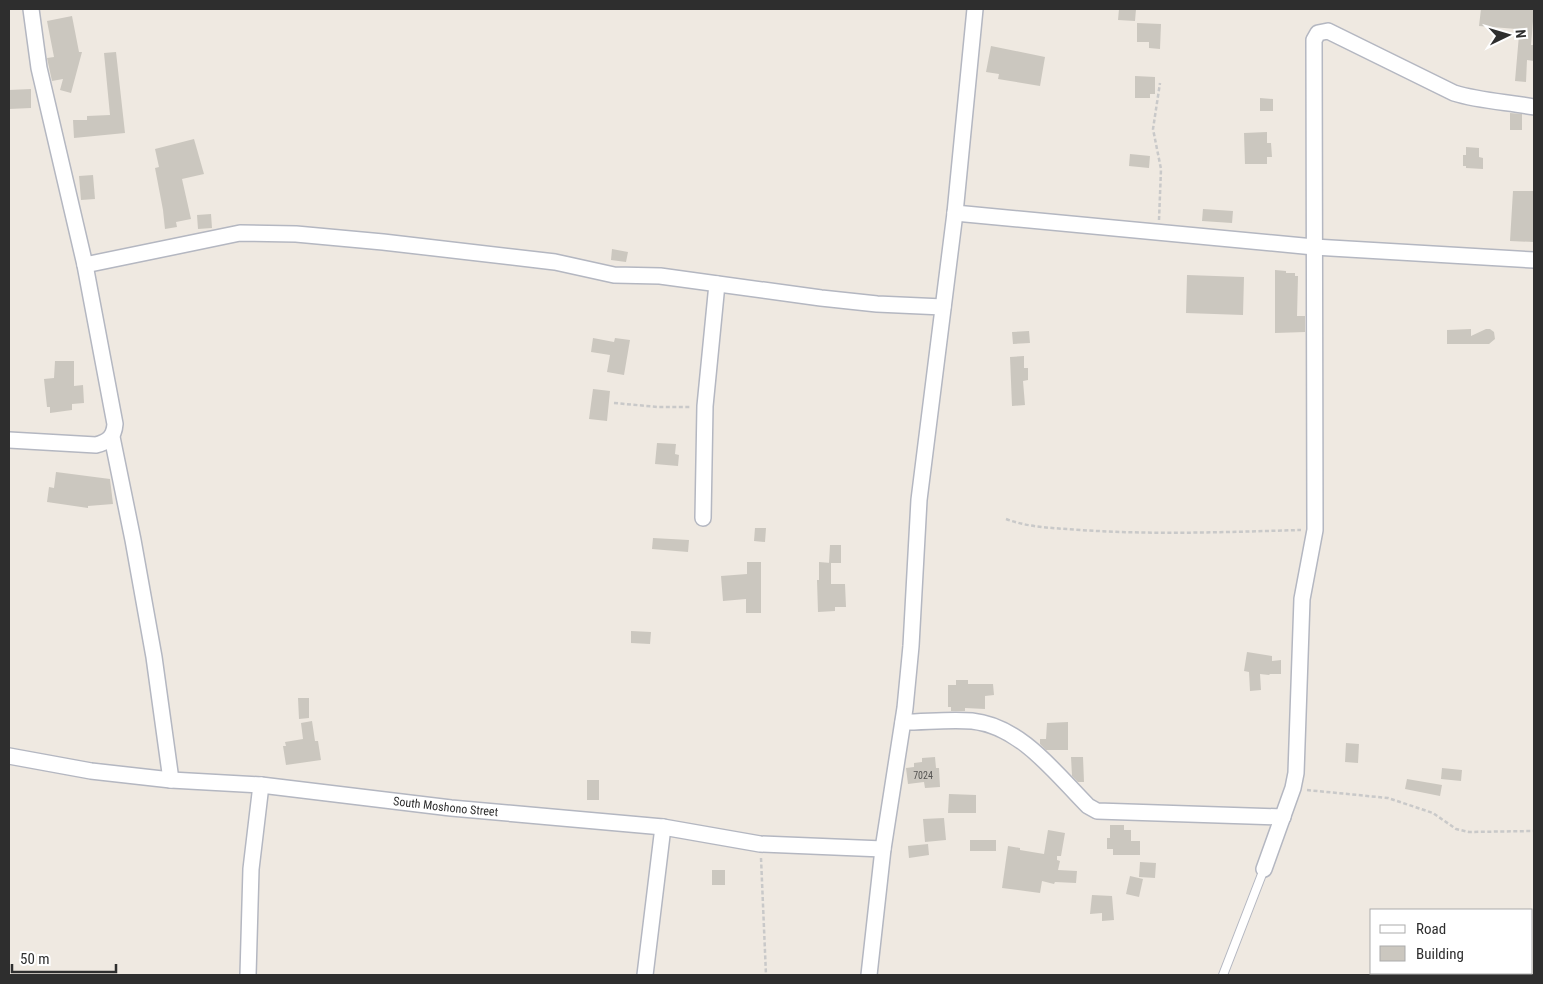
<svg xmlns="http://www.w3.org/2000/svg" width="1543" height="984" viewBox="0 0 1543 984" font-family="'Roboto Condensed',sans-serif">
<rect width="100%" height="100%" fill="#efe9e1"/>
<path fill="#cbc7bf" d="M1119 9H1136L1135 21 1118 20Z
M1481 9H1534L1531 45H1534V61L1527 60 1526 82 1515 81 1519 35H1516L1517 29 1479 26Z
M72 16 79 52H82L71 93 60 90 63 79 52 81 47 58 54 57 47 21Z
M1137 23 1161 24 1160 49 1149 48V42H1137Z
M991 46 1045 57 1040 86 998 79 999 74 986 72Z
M116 52 125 133 74 138 73 120H87V116L110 115 104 53Z
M1135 76 1155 77V94H1150V98H1135Z
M31 89V108L9 109V90Z
M1260 98 1273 99V111H1260Z
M1510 113 1522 114V130H1510Z
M1267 132V143H1271L1272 157H1267V164H1245L1244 133Z
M194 139 204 174 182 179 191 219 176 222 177 227 165 229 163 210 155 168 159 167 155 149Z
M1466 147 1479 148V157L1483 158V169L1466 168V166H1463V155H1466Z
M1130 154 1150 156 1149 168 1129 166Z
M93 175 95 199 81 200 79 176Z
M1513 191H1534V242L1510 241Z
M1203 209 1233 211 1232 223 1202 221Z
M211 214 212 228 198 229 197 215Z
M612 249 628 252 626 262 611 260Z
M1275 270 1286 271V273H1295V276H1298L1297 316H1305V332L1275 333Z
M1187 275 1244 277 1243 315 1186 313Z
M1471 329V336L1486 329H1490L1494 332 1495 339 1489 344H1447V330Z
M1029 331 1030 343 1013 344 1012 332Z
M593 338 614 342 615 338 630 340 624 375 607 372 610 355 591 352Z
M1024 356V368H1028V380L1023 381 1025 405 1012 406 1010 357Z
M55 361H74V386L83 385 84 403 72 404V410L50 413V407H47L44 379 54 378Z
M593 389 610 391 607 421 589 419Z
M657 443 676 444 675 454 679 455 678 466 655 464Z
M56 472 110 479 113 504 88 506V508L47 502 49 487 54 488Z
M755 528H766L765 542 754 541Z
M653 538 689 540 688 552 652 549Z
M830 545H841V563H829Z
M747 562H761V613H746V599L723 601 721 576 747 574Z
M819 562 831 563V584H845L846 607H835V611L818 612 817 580H819Z
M631 631 651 632 650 644 631 643Z
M1247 652 1272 656V661L1281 660V674H1270L1269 675 1260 674 1261 690 1250 691 1249 672 1244 671Z
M956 680H968V684H993L994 695 985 696V709L965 708V711H951V707H948V685H956Z
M298 698H309V718L299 719Z
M312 721 315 741H318L321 760 286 765 283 746H286L285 742 303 739 301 723Z
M1068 722V750H1046L1040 744V739H1046L1047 723Z
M1346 743 1359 744 1358 763 1345 762Z
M935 757 936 768H939L940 787 925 788 924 782 908 784 906 768 914 767V763L922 762V758Z
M1071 757H1083L1084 782H1078L1072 776Z
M1442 768 1462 770 1461 781 1441 779Z
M1407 779 1442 785 1440 796 1405 789Z
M587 780H599V800H587Z
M949 794 976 795V813H948Z
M944 818 946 840 925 842 923 819Z
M1110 825H1124V830H1131V841H1140V855H1113V849H1107V838H1110Z
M1048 830 1065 833 1061 856H1057V860L1060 861 1058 870 1077 871 1076 883 1055 882 1054 884 1042 881 1040 893 1002 888 1008 846 1020 848V850L1044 854Z
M970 840H996V851H970Z
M928 844 929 855 909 858 908 846Z
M1140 862 1156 863 1155 878 1139 877Z
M712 870H725V885H712Z
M1130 876 1143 879 1139 897 1126 894Z
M1092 895 1112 896 1114 920 1102 921V913L1090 914Z"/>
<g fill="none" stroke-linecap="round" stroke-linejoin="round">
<g stroke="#b4b7c1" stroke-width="10">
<path id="lane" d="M1223 975 1264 869"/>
</g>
<g stroke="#b4b7c1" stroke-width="18">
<g id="street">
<path d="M955 213 1314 247 1534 260"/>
<path d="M85 265 240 233 296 234 383 242 555 262 614 275 660 276 821 298 877 304 943 307"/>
<path d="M112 437 133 540 154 657 171 780"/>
<path d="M9 440 96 445C108 442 114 437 115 424L85 265 39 68 31 9"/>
<path d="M703 518 705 406 717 284"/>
<path d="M903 722C926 722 950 719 972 721 1021 726 1056 774 1088 806L1097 811 1283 817"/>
<path id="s1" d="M9 756 91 771 171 780 261 785 451 808 663 827 760 844 883 849"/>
<path d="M1264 869 1293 788 1296 773 1302 599 1315 530 1314 40 1318 33 1328 31 1454 93C1480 101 1507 102 1534 107"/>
<path d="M248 975 251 869 261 785"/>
<path d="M645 975 663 827"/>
<path d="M869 975 883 849 905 708 911 646 919 500 955 213 975 9"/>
</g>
</g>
<path stroke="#c9c9c9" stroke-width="2.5" stroke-dasharray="4 2.5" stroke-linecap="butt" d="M1159 220 1161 169 1153 129 1160 83
M614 403 658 407H691
M1006 519C1030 528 1055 528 1081 530 1154 535 1228 532 1301 530
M1307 790 1388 798 1433 813 1456 829 1469 832 1534 831
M761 858 766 975"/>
<use href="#lane" stroke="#fff" stroke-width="8"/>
<use href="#street" stroke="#fff" stroke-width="15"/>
</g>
<g text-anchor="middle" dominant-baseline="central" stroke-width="4" stroke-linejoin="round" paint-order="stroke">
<g font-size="10" fill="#555452">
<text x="923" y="775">7024</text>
</g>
<g font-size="12" fill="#2e2e2e" stroke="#fff">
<text stroke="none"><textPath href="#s1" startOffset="440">South Moshono Street</textPath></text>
</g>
</g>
<rect width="1543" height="984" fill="none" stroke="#2e2e2e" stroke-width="20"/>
<rect x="1370" y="909" width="162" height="65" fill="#ffffff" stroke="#ababab"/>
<rect x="1380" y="925" width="25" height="8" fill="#ffffff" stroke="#ababab"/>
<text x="1416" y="934" font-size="15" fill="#2e2e2e">Road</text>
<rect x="1380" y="946" width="25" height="15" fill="#cbc7bf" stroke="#ababab"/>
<text x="1416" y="959" font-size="15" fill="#2e2e2e">Building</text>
<g transform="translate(1508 35) rotate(85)" stroke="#ffffff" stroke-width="4" paint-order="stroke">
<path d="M0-4L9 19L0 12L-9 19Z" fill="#2e2e2e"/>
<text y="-8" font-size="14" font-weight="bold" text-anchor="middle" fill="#2e2e2e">N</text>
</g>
<path d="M12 964v8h104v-8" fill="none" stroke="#2e2e2e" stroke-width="2.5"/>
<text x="20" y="964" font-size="15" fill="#2e2e2e" stroke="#ffffff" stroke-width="4" paint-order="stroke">50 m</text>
</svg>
